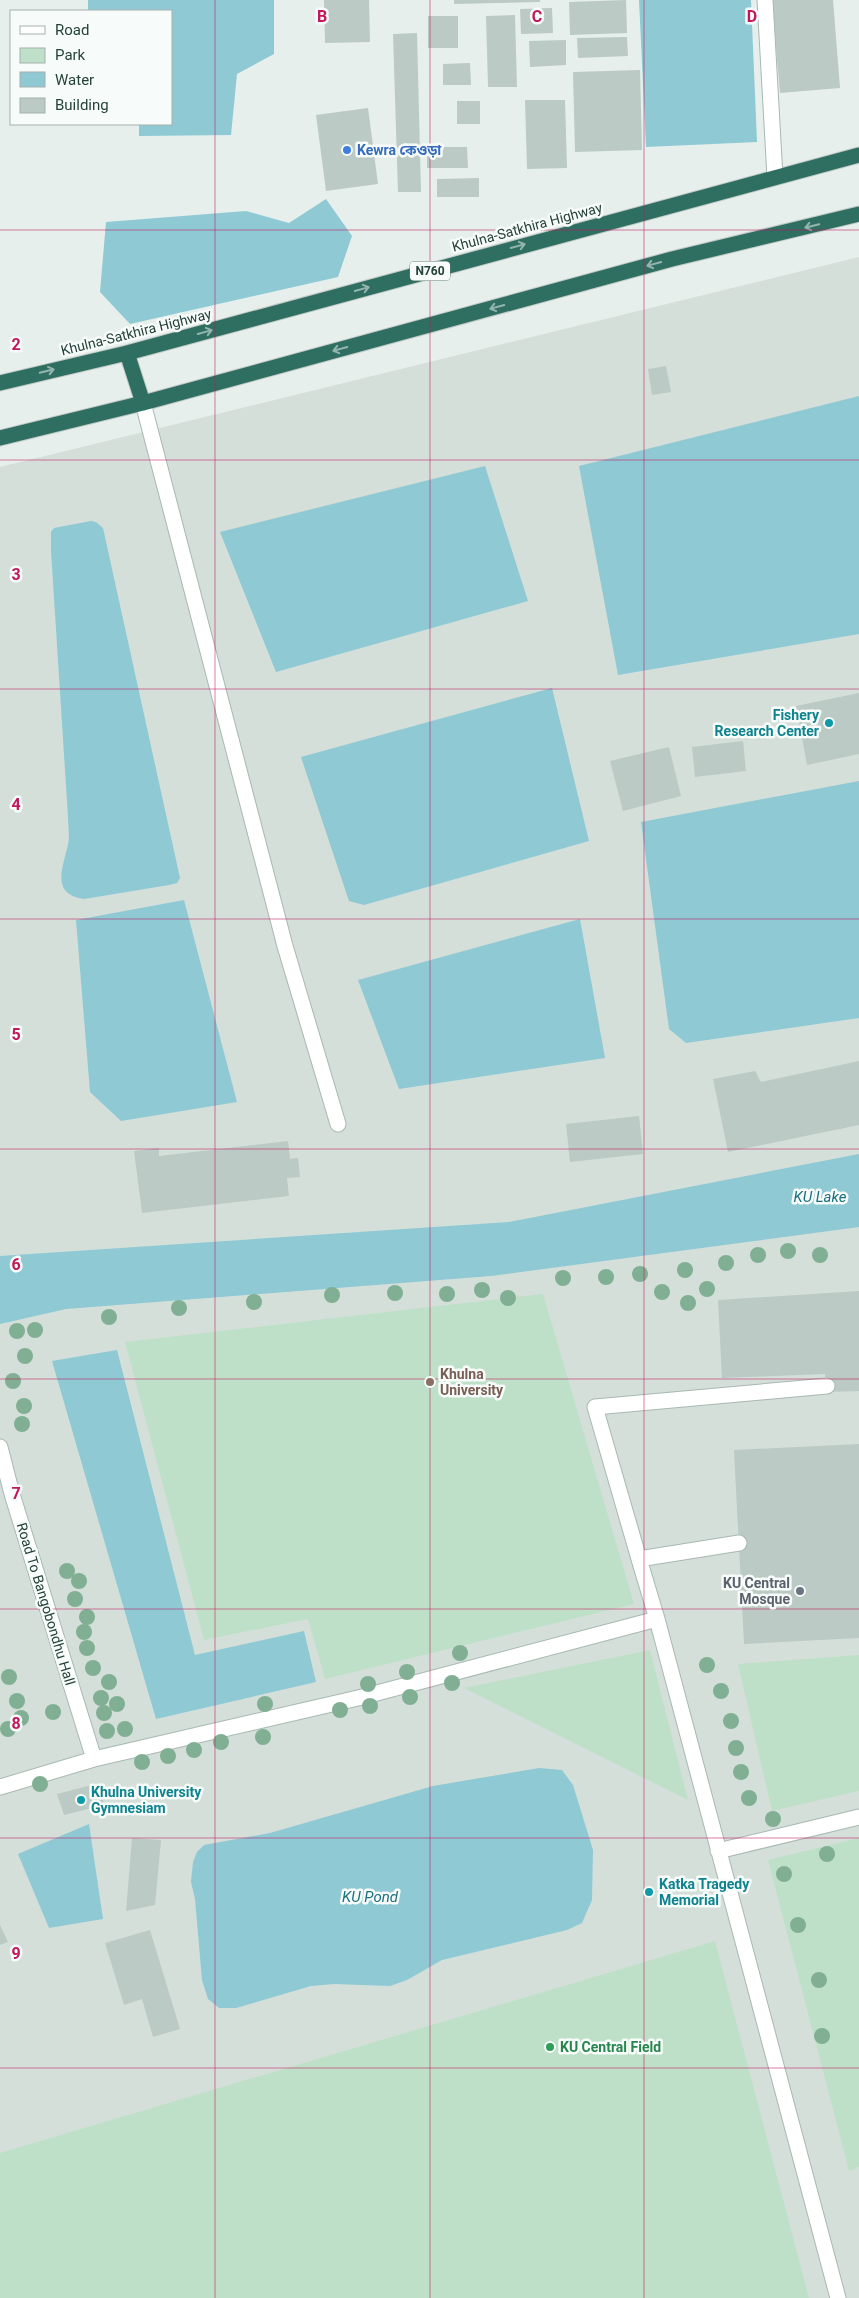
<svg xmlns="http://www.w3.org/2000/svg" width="859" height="2298" viewBox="0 0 859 2298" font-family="Roboto,'Noto Sans Bengali',sans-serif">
<rect width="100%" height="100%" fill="#e6efeb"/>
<path fill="#d4dfda" d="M859 257V2298H0V467Z"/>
<path fill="#bfe0c8" d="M543 1294 634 1604 325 1679 308 1619 204 1640 125 1342Z
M650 1650 688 1800 464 1688Z
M859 1655V1791L772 1811 738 1664Z
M859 1838V2167L849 2171 768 1860Z
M715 1941 809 2298H0V2153Z"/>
<path fill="#8ec9d4" d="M88 0H274V54L237 74 231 135 139 136V124H171V11H88Z
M639 0H751L757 142 646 147Z
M326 199 352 236 338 277 130 324 100 292 106 222 246 211 289 223Z
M859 396V634L618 675 579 466Z
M485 466 528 601 276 672 220 532Z
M91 521 96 522 103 528 180 878 177 883 169 885 84 899C50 894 63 867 68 845 70 836 68 826 68 817L51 551V532L54 528Z
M552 688 589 841 364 905 349 901 301 757Z
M859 781V1018L686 1043 669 1029 641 822Z
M184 900 237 1102 121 1121 90 1092 76 920Z
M580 919 605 1058 399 1089 358 980Z
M859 1154V1227L491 1276 66 1309 0 1324V1256L509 1222Z
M117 1350 195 1655 304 1631 316 1682 156 1719 52 1361Z
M539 1768 562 1770 573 1785 593 1850 592 1900 582 1923 567 1930 442 1960 407 1980 390 1986 334 1984 311 1986 236 2008H219L208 1999 202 1980 195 1899 191 1882 193 1862 197 1852 204 1845 270 1833 433 1786Z
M89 1824 103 1919 49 1928 18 1854Z"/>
<path fill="#bbcac4" d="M324 0H369L370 42 325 43Z
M454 0H540V2L454 4Z
M626 0 627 33 570 35 569 2Z
M772 0H833L840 88 780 93Z
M552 8 553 33 521 34 520 9Z
M515 15 517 87H488L486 16Z
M428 16H458V48H428Z
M417 33 421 192H398L393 34Z
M627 37 628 56 578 58 577 38Z
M566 40V65L530 67 529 41Z
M470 63 471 85H443V64Z
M640 70 642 150 575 152 573 72Z
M525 100H565L567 168 527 169Z
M457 101H480V124H457Z
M368 108 378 184 326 191 316 115Z
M427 147H467L468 168H427Z
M479 178V197H437V179Z
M666 366 671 392 652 395 648 369Z
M859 693V754L807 765 796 706Z
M743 741 746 771 695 777 692 747Z
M669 747 681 796 623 811 610 761Z
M859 1061V1125L728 1152 713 1079 755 1071 761 1082Z
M639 1116 643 1154 570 1162 566 1124Z
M288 1141 290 1159 298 1158 300 1177 287 1178 289 1196 142 1213 134 1151 159 1148V1156Z
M859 1291V1391L827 1392 825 1374 722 1378 718 1300Z
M859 1444V1638L744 1644 734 1450Z
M99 1783 104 1805 64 1815 57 1794Z
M132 1838 161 1840 155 1905 126 1911Z
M0 1925 8 1942 0 1945Z
M150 1930 180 2029 153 2037 142 1999 124 2005 105 1943Z"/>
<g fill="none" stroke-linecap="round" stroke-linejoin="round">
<g stroke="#a8b8b2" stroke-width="17">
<path id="minor" d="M765 0 775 177
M143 403 285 946 338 1124
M0 1447 12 1494 94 1759
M639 1559 595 1407 827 1386
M657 1619 639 1559 739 1543
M0 1787 94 1759 358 1698 657 1619 838 2298
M718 1851 859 1817"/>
</g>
<g stroke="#c2cac8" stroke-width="17">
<path id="highway" d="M127 353 143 403
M0 383 127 353 859 155
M0 438 143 403 672 259 859 214"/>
</g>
<use href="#minor" stroke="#fff" stroke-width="15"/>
<use href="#highway" stroke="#2f6f62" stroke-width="15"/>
</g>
<g fill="#80af93">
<circle cx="788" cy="1251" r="8"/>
<circle cx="758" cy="1255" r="8"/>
<circle cx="820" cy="1255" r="8"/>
<circle cx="726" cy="1263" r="8"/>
<circle cx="685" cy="1270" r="8"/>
<circle cx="640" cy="1274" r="8"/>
<circle cx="606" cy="1277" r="8"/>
<circle cx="563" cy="1278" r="8"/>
<circle cx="707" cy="1289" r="8"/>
<circle cx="482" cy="1290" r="8"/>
<circle cx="662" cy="1292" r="8"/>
<circle cx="395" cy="1293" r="8"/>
<circle cx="447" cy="1294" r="8"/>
<circle cx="332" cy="1295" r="8"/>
<circle cx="508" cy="1298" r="8"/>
<circle cx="254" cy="1302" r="8"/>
<circle cx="688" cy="1303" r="8"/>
<circle cx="179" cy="1308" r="8"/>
<circle cx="109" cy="1317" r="8"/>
<circle cx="35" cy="1330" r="8"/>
<circle cx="17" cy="1331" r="8"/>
<circle cx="25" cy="1356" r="8"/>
<circle cx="13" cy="1381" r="8"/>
<circle cx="24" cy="1406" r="8"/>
<circle cx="22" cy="1424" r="8"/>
<circle cx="67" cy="1571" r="8"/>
<circle cx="79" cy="1581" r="8"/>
<circle cx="75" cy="1599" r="8"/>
<circle cx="87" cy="1617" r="8"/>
<circle cx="84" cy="1632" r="8"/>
<circle cx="87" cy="1648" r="8"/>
<circle cx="460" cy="1653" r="8"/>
<circle cx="707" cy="1665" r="8"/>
<circle cx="93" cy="1668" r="8"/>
<circle cx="407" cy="1672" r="8"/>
<circle cx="9" cy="1677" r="8"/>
<circle cx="109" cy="1682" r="8"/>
<circle cx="452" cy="1683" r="8"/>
<circle cx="368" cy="1684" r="8"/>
<circle cx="721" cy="1691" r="8"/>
<circle cx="410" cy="1697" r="8"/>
<circle cx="101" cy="1698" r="8"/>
<circle cx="17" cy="1701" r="8"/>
<circle cx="117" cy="1704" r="8"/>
<circle cx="265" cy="1704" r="8"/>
<circle cx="370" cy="1706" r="8"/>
<circle cx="340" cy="1710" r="8"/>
<circle cx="53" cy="1712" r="8"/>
<circle cx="104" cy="1713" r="8"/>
<circle cx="21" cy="1718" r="8"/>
<circle cx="731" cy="1721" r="8"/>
<circle cx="8" cy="1729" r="8"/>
<circle cx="125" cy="1729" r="8"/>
<circle cx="107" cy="1731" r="8"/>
<circle cx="263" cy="1737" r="8"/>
<circle cx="221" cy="1742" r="8"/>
<circle cx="736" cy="1748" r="8"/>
<circle cx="194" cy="1750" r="8"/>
<circle cx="168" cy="1756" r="8"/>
<circle cx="142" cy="1762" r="8"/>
<circle cx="741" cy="1772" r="8"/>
<circle cx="40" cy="1784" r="8"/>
<circle cx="749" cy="1798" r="8"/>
<circle cx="773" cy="1819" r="8"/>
<circle cx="827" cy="1854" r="8"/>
<circle cx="784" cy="1874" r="8"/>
<circle cx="798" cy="1925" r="8"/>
<circle cx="819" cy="1980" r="8"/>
<circle cx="822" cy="2036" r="8"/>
</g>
<defs><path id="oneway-shaft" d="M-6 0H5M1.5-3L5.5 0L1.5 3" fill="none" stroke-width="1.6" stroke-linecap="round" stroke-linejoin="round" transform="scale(1.25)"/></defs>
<g stroke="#93b5ae">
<use href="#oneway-shaft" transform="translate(812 226) rotate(166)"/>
<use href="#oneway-shaft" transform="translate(518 246) rotate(-15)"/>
<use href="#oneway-shaft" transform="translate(654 264) rotate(165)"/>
<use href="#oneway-shaft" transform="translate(362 289) rotate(-15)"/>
<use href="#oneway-shaft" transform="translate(497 307) rotate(165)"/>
<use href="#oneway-shaft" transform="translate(205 332) rotate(-15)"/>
<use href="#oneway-shaft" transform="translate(340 349) rotate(165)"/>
<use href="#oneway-shaft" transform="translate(47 371) rotate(-13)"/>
</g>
<path fill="none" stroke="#c2185b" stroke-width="1" stroke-opacity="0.55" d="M215 0V2298M430 0V2298M644 0V2298M0 230H859M0 460H859M0 689H859M0 919H859M0 1149H859M0 1379H859M0 1609H859M0 1838H859M0 2068H859"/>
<circle fill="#3f7fe0" stroke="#f7fbf9" stroke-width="2" cx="347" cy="150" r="5"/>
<g fill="#0f9aa8" stroke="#f7fbf9" stroke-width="2">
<circle cx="829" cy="723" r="5"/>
<circle cx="81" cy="1800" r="5"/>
<circle cx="649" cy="1892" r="5"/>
</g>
<circle fill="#8d6e63" stroke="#f7fbf9" stroke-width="2" cx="430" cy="1382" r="5"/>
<circle fill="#6b7280" stroke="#f7fbf9" stroke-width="2" cx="800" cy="1591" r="5"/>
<circle fill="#2e9e5b" stroke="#f7fbf9" stroke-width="2" cx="550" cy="2047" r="5"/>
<g text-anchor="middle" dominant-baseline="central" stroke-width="5" stroke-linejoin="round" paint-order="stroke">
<rect fill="#f7fbf9" stroke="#637a73" stroke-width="1" x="410" y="261.5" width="40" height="19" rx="4"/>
<g font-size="12" font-weight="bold" fill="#24423a">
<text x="430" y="271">N760</text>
</g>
<g font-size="14" font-weight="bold" fill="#366cbe" stroke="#f7fbf9" text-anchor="start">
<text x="357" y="150">Kewra কেওড়া</text>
</g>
<g font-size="14" fill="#24423a" stroke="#f7fbf9">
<text transform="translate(527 227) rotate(-15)">Khulna-Satkhira Highway</text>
<text transform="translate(136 332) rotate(-14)">Khulna-Satkhira Highway</text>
<text transform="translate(46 1604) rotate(73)">Road To Bangobondhu Hall</text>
</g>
<g font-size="14" font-weight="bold" fill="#0d838f" stroke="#f7fbf9" text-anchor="start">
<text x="819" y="715" text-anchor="end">Fishery<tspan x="819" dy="16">Research Center</tspan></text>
<text x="91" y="1792">Khulna University<tspan x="91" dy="16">Gymnesiam</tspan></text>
<text x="659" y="1884">Katka Tragedy<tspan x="659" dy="16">Memorial</tspan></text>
</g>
<g font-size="14" font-weight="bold" fill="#785e54" stroke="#f7fbf9" text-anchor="start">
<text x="440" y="1374">Khulna<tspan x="440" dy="16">University</tspan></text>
</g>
<g font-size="14" font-weight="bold" fill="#5b616d" stroke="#f7fbf9" text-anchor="end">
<text x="790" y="1583">KU Central<tspan x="790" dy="16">Mosque</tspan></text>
</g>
<g font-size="14" font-weight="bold" fill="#27864d" stroke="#f7fbf9" text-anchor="start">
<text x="560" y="2047">KU Central Field</text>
</g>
<g font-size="15" font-style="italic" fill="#1c6f80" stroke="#f7fbf9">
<text x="820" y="1197">KU Lake</text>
<text x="370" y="1897">KU Pond</text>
</g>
</g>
<g font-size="16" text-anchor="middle" font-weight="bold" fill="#c2185b" stroke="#f7fbf9" stroke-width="5" stroke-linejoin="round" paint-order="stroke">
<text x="322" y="22">B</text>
<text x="537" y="22">C</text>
<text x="752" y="22">D</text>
<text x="16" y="350">2</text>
<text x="16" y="580">3</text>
<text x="16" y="810">4</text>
<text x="16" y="1040">5</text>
<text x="16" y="1270">6</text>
<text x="16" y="1499">7</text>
<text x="16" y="1729">8</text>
<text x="16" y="1959">9</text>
</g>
<rect x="10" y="10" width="162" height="115" fill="#f7fbf9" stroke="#a3b1ad"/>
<rect x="20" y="26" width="25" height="8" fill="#ffffff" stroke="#a3b1ad"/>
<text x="55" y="35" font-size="15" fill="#24423a">Road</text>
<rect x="20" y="48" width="25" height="15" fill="#bfe0c8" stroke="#a3b1ad"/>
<text x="55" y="60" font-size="15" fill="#24423a">Park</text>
<rect x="20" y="72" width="25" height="15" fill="#8ec9d4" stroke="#a3b1ad"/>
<text x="55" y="85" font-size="15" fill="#24423a">Water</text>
<rect x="20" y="98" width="25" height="15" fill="#bbcac4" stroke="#a3b1ad"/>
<text x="55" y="110" font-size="15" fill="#24423a">Building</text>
</svg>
